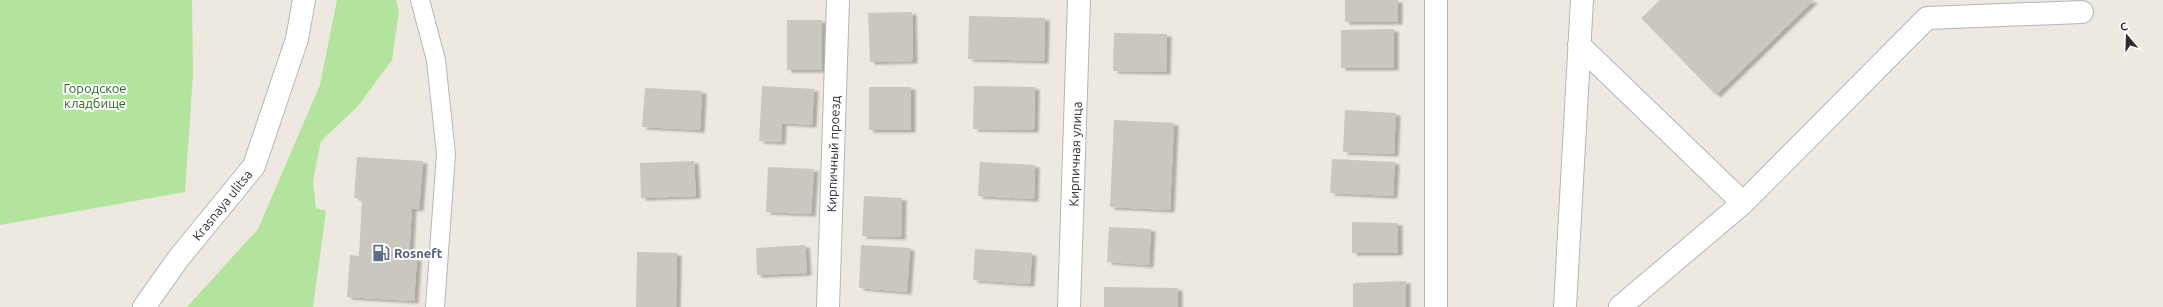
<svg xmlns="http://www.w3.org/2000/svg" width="2163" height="307" viewBox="0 0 2163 307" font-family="Ubuntu,sans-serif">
<defs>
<filter id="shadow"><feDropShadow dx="4.5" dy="2.5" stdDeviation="1" flood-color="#0004"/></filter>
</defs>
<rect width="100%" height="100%" fill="#eee9e0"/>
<path fill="#b3e49d" d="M0 0H192L193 74 185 192 0 225Z
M337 0H396L399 11 392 60 358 106 321 141 313 181 316 208 326 211 313 307H187L258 229 320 85Z"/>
<path fill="#cac7be" filter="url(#shadow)" d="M1345 0H1398V22H1345Z
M1660 0H1814L1716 95 1641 18Z
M912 12 913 61 870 62 868 13Z
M969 16 1045 18 1044 61 968 59Z
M787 20H822V70H787Z
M1394 29V68H1341V30Z
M1114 33 1167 34 1166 72 1113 71Z
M762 86 814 89 812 125 782 123 781 142 759 141Z
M974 86 1035 87 1034 130 973 129Z
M869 87H911V130H869Z
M645 88 702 91 700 130 642 127Z
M1345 110 1396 113 1394 154 1343 152Z
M1114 120 1174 123 1170 210 1110 207Z
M357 157 423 161 419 209 412 208 409 257 417 258 414 301 347 297 350 255 359 256 362 199 354 198Z
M1332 159 1395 162 1393 196 1330 193Z
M694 161 696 196 641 198 640 163Z
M980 162 1035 165 1034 199 978 196Z
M768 167 814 169 811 214 766 212Z
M864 196 902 198 901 237 862 236Z
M1352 222 1398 223V253H1352Z
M1109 227 1151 229 1149 265 1107 262Z
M805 245 807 273 757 275 756 248Z
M861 245 910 248 907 292 859 288Z
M975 249 1032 253 1030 284 973 280Z
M637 252 677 253 676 307H636Z
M1406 281V307H1353V283Z
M1104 287 1178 288V307H1104Z"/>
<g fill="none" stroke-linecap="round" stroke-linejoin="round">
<g stroke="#b3b6c0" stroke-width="20">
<path id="lane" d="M420 0 436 60 446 154 435 307"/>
</g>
<g stroke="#b3b6c0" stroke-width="24">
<path id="street" d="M1436 0V307
M1579 45 1743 203 1620 307
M1743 203 1927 18 2082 12
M828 307 838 0
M1069 307 1079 0
M1565 307 1582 0"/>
</g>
<g stroke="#b3b6c0" stroke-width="24">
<path id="secondary" d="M144 307 178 259 254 166 297 39 304 0"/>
</g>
<use href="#lane" stroke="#fff" stroke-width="18"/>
<use href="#street" stroke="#fff" stroke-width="22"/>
<use href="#secondary" stroke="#fff" stroke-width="22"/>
</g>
<defs>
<g id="fuel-bare" transform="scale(1.38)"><path d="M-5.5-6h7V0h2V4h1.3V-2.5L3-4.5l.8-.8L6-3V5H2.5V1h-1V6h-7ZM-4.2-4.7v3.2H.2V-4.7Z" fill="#5c6f8a" stroke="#fff" stroke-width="2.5" paint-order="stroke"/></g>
</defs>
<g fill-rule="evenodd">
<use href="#fuel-bare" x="381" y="253"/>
</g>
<g text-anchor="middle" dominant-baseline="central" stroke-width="4" stroke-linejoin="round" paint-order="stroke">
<g font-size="13" fill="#296d1b" stroke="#fff">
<text x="95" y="88">Городское<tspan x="95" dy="15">кладбище</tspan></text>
</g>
<g font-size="13" fill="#2d2d2d" stroke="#fff">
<text transform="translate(833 154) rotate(-88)">Кирпичный проезд</text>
<text transform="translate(1075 154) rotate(-88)">Кирпичная улица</text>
<text transform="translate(222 205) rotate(-51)">Krasnaya ulitsa</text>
</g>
<g font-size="13" font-weight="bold" fill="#4e5e75" stroke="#fff" text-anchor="start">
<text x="394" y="253">Rosneft</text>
</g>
</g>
<g transform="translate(2127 36) rotate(341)" stroke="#ffffff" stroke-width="3" paint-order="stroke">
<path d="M0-3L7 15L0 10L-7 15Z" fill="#2d2d2d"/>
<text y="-6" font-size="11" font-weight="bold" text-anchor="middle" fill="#2d2d2d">С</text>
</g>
</svg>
